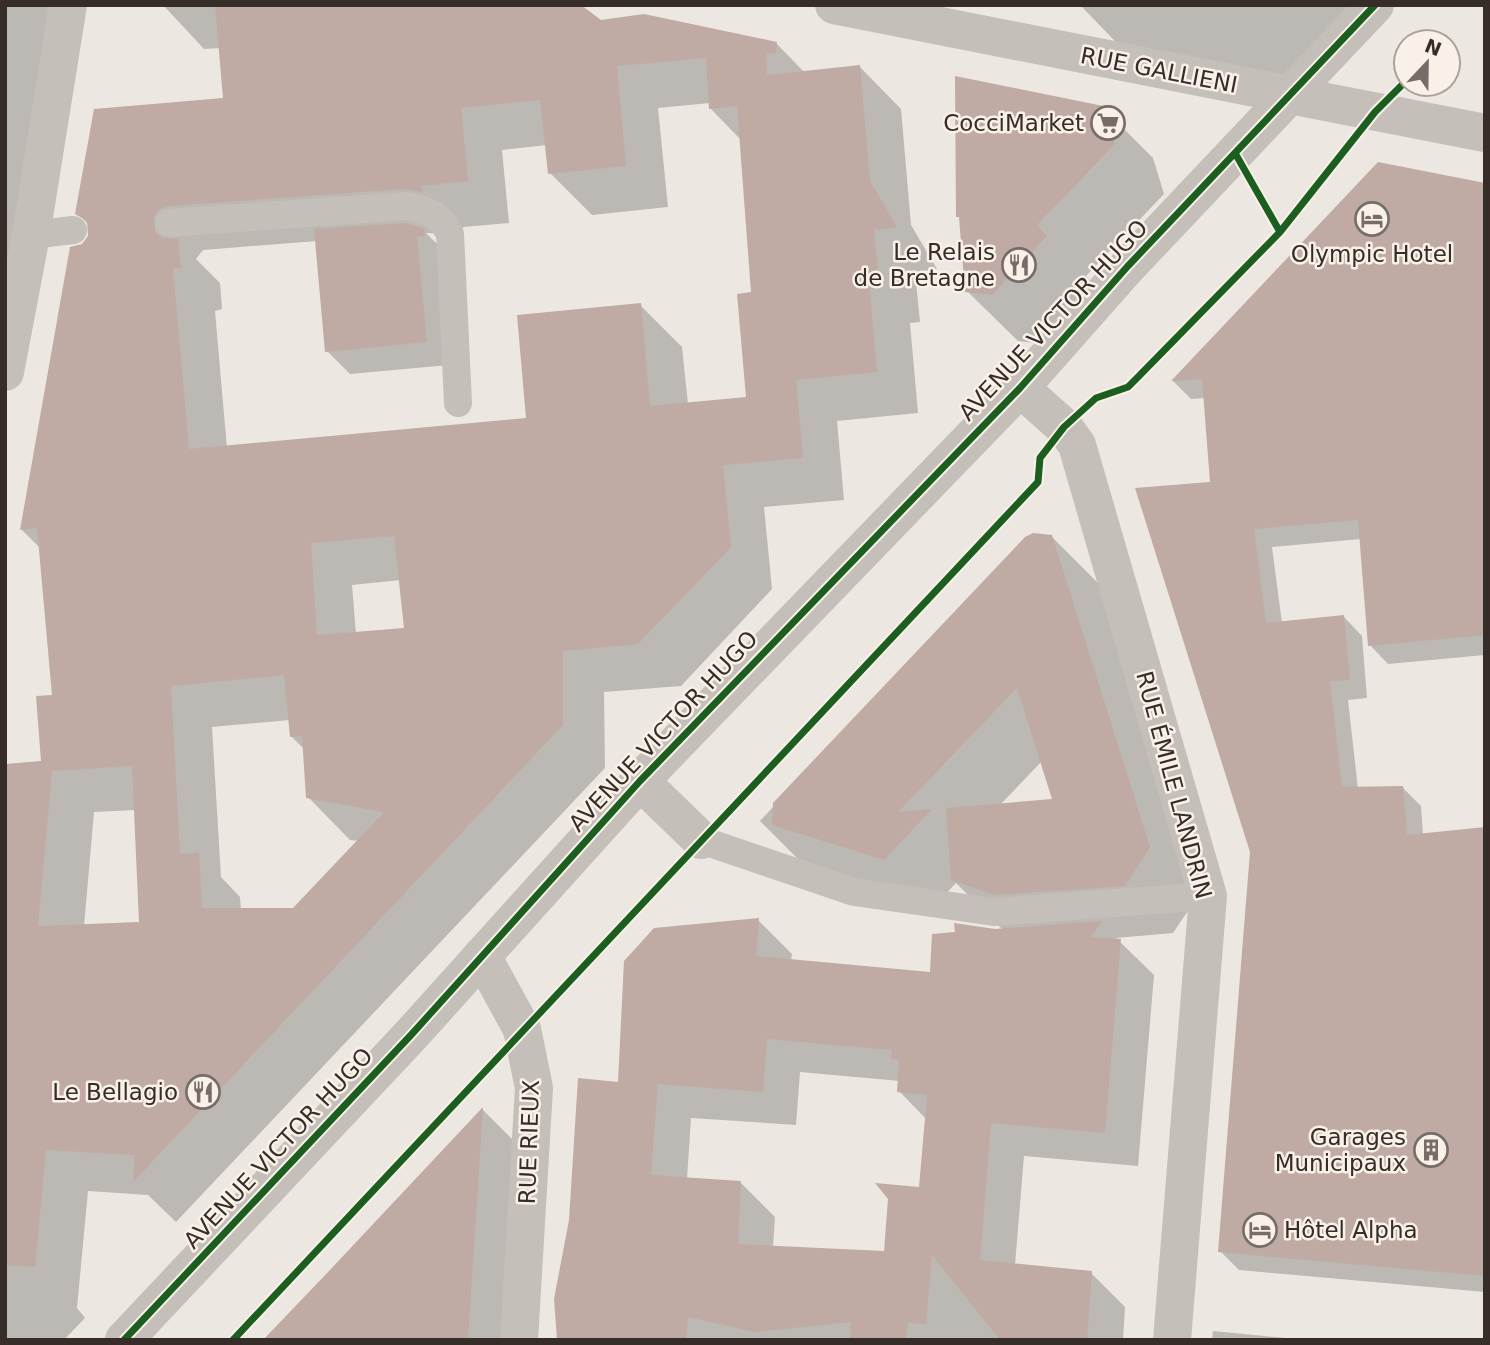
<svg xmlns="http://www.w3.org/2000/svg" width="1490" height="1345" viewBox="0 0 1490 1345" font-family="'DejaVu Sans',sans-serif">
<rect width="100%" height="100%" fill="#ece7e1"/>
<path fill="#0003" fill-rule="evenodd" d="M5 5H80L5 343Z
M163 5H578L600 22 776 43 805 73 859 66 901 109 911 225 937 269 915 272 920 322 910 323 918 413 837 421 844 500 764 507 772 589 681 686 604 692 605 768 176 1222 148 1195 88 1191 77 1308 85 1318 64 1340H5V766L42 762 54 697 40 548 22 530 83 245 90 236 89 225 77 213 225 99 221 48 204 49ZM710 103V108L741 140 753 294 748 399 688 404 682 347 640 305 528 420 227 448 215 311 222 309 220 283 196 259 203 250 317 241 327 351 350 374 449 365 446 253 426 233 463 234V227L509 223 502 150 547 145 550 173 592 215 668 207 658 108ZM401 580 406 630 356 634 352 585ZM290 720 292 737 305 750 308 797 350 840 359 841 294 910H241L240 897 221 877 212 727ZM136 810 141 924 84 926 94 812Z
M1080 5H1361L1294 97 1140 67Z
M1102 107 1153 158 1164 194 1086 276 1096 287 1043 344 1018 341 967 291 961 219 958 216Z
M1379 164 1485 184V655L1388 664 1370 645 1361 539 1272 547 1282 623 1344 617 1362 636 1367 698 1348 700 1358 789 1402 787 1421 806 1423 835 1485 829V1292L1239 1270 1220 1251 1251 852 1205 398 1191 399 1173 381Z
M1051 536 1100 585 1198 896 1173 933 1116 938 1154 975 1138 1166 1024 1156 1015 1265 1091 1273 1125 1307 1123 1340H559L619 1083 758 920 792 954 791 961 932 974 995 930H1003L956 883 933 907 808 869 760 821 965 602ZM1042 761 1054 800 1000 805ZM800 1072 900 1081 899 1091 926 1119 921 1189 886 1253 773 1247 775 1217 741 1183 687 1179 691 1118 796 1125Z
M483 1110 525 1152 513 1340H266Z
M1213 1331 1307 1340H1212Z"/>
<path fill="#bfaba3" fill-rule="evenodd" d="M215 5H581L601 20 644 14 777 42 776 53H766L767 75 860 65 870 181 897 227 874 230 879 280 869 281 877 372 796 380 803 458 723 465 731 547 638 644 563 651V725L133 1182 135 1155 46 1150 35 1267 5 1265V764L41 761 36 696 52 695 37 528 20 530 70 247 82 244 88 236 87 221 75 214 94 109 223 98ZM706 58 709 109 737 106 751 292 737 294 746 397 650 406 641 303 517 315 526 418 189 449 173 269 181 268 178 239 162 238 155 232 154 216 159 210 168 206 405 189 422 192 421 186 468 181 461 108 540 100 548 174 626 166 617 66ZM394 536 404 628 317 635 311 543ZM284 675 290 737 302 736 306 798 384 812 293 908H202L199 853 180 854 171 686ZM132 766 139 922 38 926 52 771Z
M955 76 1103 106 1115 144 1037 225 1047 236 992 295 965 292 959 217H956Z
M1378 162 1485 183V635L1368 646 1358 520 1254 529 1266 623 1344 615 1350 680 1330 681 1342 787 1403 786 1407 835 1485 827V1276L1218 1252 1250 852 1135 488 1210 482 1202 379 1171 381Z
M405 223 424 229 425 236 417 237 427 342 325 352 314 229Z
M1033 533 1052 535 1150 847 1125 886 995 895 951 880 946 808 1052 799 1017 688 898 812 932 809 884 860 772 825 773 803 1025 537Z
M759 918 756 956 930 972 932 934 955 932 954 923 995 929 1102 921 1091 937 1121 939 1105 1133 991 1123 980 1260 1092 1271 1087 1340H1000L932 1255 926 1324 908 1323 906 1340H850L851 1322 755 1332 688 1317 686 1340H557L554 1299 569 1220 578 1078 618 1082 624 961 654 928ZM767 1039 892 1050 891 1059 899 1060 897 1092 927 1095 919 1187 875 1183 888 1199 884 1251 738 1244 741 1181 651 1175 658 1084 763 1092Z
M483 1107 468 1340H263L329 1271Z"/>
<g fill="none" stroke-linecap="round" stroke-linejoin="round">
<path stroke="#c5bfba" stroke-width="28" d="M169 223 406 206C427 210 440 214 450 234L458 403
M31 235 73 230
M701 840 854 892 994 912 1208 896"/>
<path stroke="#c5bfba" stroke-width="38" d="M1290 95 1485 133
M5 372 31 235 68 5
M1020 388 1064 427 1077 445 1208 896 1172 1340
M640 781 701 840
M482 956 522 1029 534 1088 519 1340"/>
<path stroke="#c5bfba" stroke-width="38" d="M834 5 1290 95
M124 1340 411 1035 640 781 1020 388 1127 267 1375 5"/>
<g stroke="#f9f1e8" stroke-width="11">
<path id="cycleway" d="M1235 153 1280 232
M124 1340 411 1035 640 781 1020 388 1127 267 1375 5
M233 1340 1038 482 1040 458 1064 427 1096 398 1128 387 1139 376 1280 232 1375 112 1406 81"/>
</g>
<use href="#cycleway" stroke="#1b5e20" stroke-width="7"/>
</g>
<defs>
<g id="supermarket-ring" transform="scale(1.75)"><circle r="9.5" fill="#f9f1e8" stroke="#766d69" stroke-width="1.5"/><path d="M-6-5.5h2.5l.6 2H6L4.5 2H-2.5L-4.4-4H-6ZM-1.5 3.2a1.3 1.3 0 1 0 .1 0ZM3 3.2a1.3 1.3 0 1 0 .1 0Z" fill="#766d69"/></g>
<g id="hotel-ring" transform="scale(1.75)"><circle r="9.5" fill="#f9f1e8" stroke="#766d69" stroke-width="1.5"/><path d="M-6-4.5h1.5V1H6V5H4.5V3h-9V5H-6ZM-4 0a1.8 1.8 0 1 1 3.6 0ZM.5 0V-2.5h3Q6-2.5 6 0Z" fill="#766d69"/></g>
<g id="restaurant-ring" transform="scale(1.75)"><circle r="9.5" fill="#f9f1e8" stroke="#766d69" stroke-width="1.5"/><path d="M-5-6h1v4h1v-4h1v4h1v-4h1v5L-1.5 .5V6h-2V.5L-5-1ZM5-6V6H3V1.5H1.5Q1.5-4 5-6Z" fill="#766d69"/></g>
<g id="building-ring" transform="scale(1.75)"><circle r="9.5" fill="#f9f1e8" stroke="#766d69" stroke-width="1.5"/><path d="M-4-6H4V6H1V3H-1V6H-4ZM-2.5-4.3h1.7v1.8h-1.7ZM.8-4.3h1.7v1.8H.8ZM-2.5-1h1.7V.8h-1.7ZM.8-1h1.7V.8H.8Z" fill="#766d69"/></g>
</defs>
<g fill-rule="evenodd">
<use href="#supermarket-ring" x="1108" y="123"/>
<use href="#hotel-ring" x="1372" y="219"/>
<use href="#restaurant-ring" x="1019" y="265"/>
<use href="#restaurant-ring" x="203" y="1092"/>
<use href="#building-ring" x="1431" y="1150"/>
<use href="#hotel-ring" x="1260" y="1230"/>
</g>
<g text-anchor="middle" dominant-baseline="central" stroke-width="5" stroke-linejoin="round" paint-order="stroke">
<g font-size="23" fill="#362c28" stroke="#f9f1e8">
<text transform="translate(1159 70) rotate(11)">RUE GALLIENI</text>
<text transform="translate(1053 320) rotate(-47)">AVENUE VICTOR HUGO</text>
<text transform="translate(663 731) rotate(-47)">AVENUE VICTOR HUGO</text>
<text transform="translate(1174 785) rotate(75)">RUE ÉMILE LANDRIN</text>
<text transform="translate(529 1142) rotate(-88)">RUE RIEUX</text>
<text transform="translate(278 1148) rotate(-47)">AVENUE VICTOR HUGO</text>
</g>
<g font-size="23" fill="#362c28" stroke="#f9f1e8" text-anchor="end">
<text x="1084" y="123">CocciMarket</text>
<text x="995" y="252">Le Relais<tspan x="995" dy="26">de Bretagne</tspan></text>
<text x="1372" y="254" text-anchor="middle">Olympic Hotel</text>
<text x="178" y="1092">Le Bellagio</text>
<text x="1406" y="1137">Garages<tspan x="1406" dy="26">Municipaux</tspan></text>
<text x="1284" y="1230" text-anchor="start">Hôtel Alpha</text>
</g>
</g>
<rect width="1490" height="1345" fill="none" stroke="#362c28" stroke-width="14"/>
<g transform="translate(1427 63) rotate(22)"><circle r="33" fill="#f9f1e8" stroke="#aba29b" stroke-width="2"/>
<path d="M0-5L12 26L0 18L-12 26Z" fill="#766d69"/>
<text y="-10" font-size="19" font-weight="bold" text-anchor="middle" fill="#362c28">N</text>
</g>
</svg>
